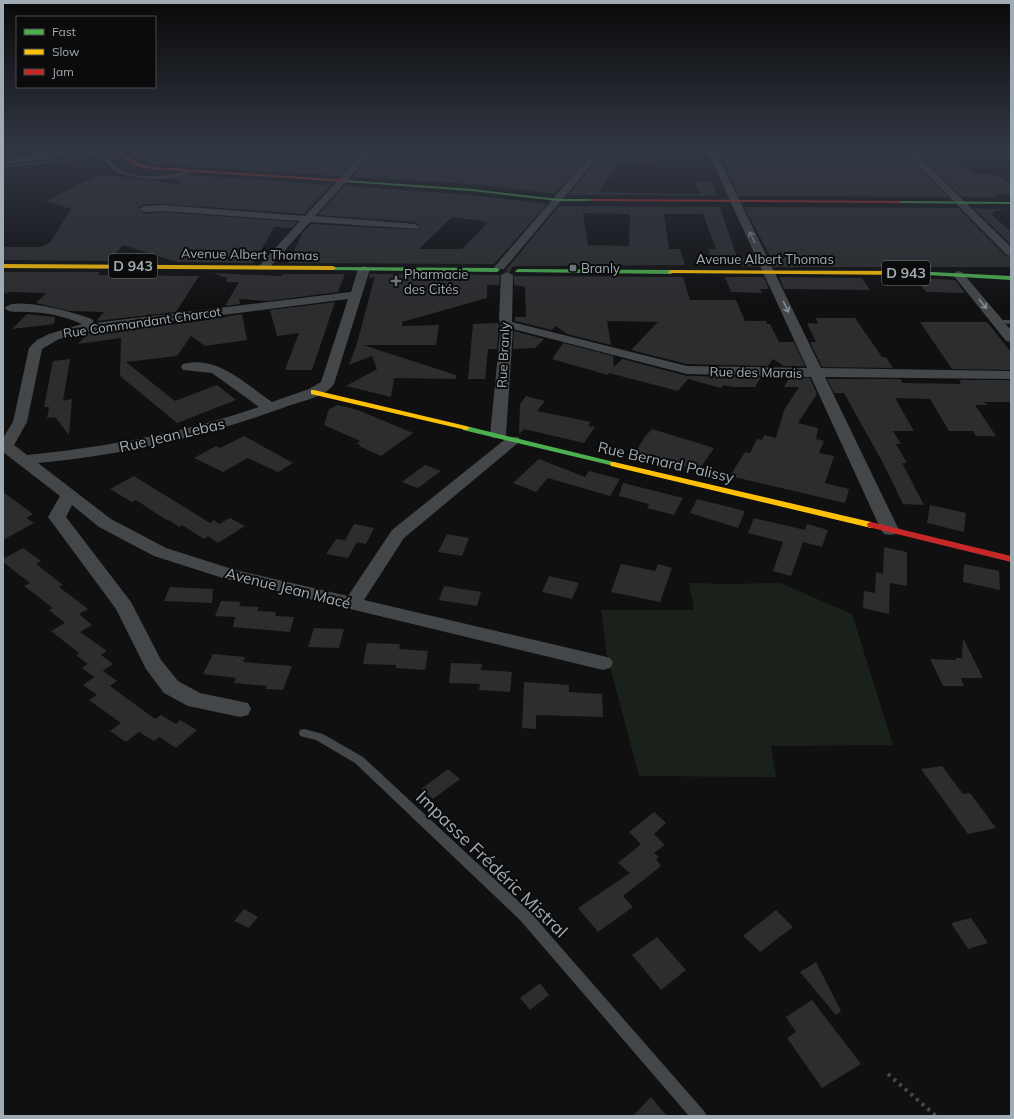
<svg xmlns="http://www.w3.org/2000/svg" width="1014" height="1119" viewBox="0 0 1014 1119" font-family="Mulish,sans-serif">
<rect width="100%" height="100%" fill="#101011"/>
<path fill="#1a211b" d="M689 583 728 584 780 583 852 614 893 745 771 746 776 777 639 776 607 655 601 610H694Z"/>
<path fill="#2c2d2f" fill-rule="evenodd" d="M202 148H355L363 151 340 176 152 164 134 155 162 149 175 156 198 153Z
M428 148H553L559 166 574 149 593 151 555 194 472 184 352 177 372 154 381 158 383 152H427Z
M608 148 656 150V165L619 163 599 192 700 194 695 181H712L717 196 568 195Z
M717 148H827L829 150 885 151 882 148H900L948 197 739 196Z
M912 148 948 150 976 174H997L1011 185V195L994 194 997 197H962Z
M100 174 185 185 175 179 188 175 331 185 304 214 163 204H144L138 208 144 214 163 212 297 222 291 228 274 227 254 263 177 262 123 245 109 261 3 260V247H40L50 243 71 209 46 201Z
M344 186 472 195 547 204 494 264 288 263 303 232 311 224 420 230 421 227 415 222 318 215ZM452 217 488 222 462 249H419Z
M559 206 720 207 737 258H755L759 267 714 265 708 249H716L703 214H664L669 249H680L685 265 518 266 512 267 510 272 505 271ZM583 213 630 214 629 246 588 245Z
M744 207 958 208 1006 256 1011 257V267H773L769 258H771Z
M974 208 1010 210 993 211 995 213H990L1011 232V245Z
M3 272H100L98 275 199 276 176 312 96 321 104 312 70 311 36 303 46 293 11 292 3 294Z
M213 273 281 276 283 274H345L338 292 268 301 239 299 240 304 225 306 239 282H226L227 278Z
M370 274 500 275 499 285H487V298L402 322V326L439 325 436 345H363L456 375V379L394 378 391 397 346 386 377 369 372 356 349 365 357 343 375 276 371 278H369Z
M514 276 683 277 690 300H736L745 321H766L767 324H770L779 342H794L805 366H784L773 359 768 366 687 364 631 350 658 322 607 321 611 345 567 334 556 326 552 330 515 321V317H526L525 287 514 285Z
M725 277H764L769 289H760L762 293 731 292Z
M779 277 862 278 870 290 784 289Z
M915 278 955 280 965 293 926 292Z
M335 302 312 370H285L299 333 277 336 270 310Z
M27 314 55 317 54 324 12 329Z
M242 314 247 340 205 346 191 336 177 356 126 362 175 401 217 385 236 400 177 423 120 376 121 338 78 344 88 333 169 323 168 325 201 321Z
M816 318H855L882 357H886L893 368 822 367 810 342H816L807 323 818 324Z
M920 322H987L1011 352V370L952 369Z
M499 323 497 349H488L485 379H468L473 324Z
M514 331 544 339 535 348 513 349Z
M563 343 613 356 614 367 622 359 687 376 761 377 755 387H733L723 385 721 388 688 379 678 391 609 373 608 375 552 359Z
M70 359 63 401 72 399 69 435 55 417 47 418 49 407H44L53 361Z
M789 378H810L817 394 798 423 818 428 816 439 824 441 819 453 834 456 825 483 849 489 845 503 730 476 745 452 750 453 757 439 762 440 764 435 776 438 784 410 799 387H784Z
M827 379H900L903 383 961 384 959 380H1011V402H984L987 405H975L996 436H976L973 431H949L930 399 895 398 914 431H893L901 444H896L907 463H902L924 505 903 504 883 463 844 393H834Z
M526 396 545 401 537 411 591 422 588 426 595 427 584 443 524 429 519 434 520 404Z
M338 405 358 410 413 433 381 456 359 446 361 445 356 444 360 441 324 425 329 409Z
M652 429 714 448 699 470 634 455 644 438Z
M244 436 293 463 278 472 248 458 223 472 194 458 216 446 220 448Z
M539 459 585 477 589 471 620 479 610 496 548 478 536 492 513 483Z
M425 465 441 471 418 488 402 482Z
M134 476 210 523 214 520 219 524 230 518 245 526 218 543 208 536 204 539 182 525 179 527 169 520 168 521 136 500 132 502 110 489Z
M623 483 683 498 674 515 647 508 649 504 619 496Z
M3 492 33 514 26 518 34 523 3 540Z
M697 499 745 511 738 528 690 513Z
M930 505 966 513 964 532 927 523Z
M754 518 805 530 807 524 828 530 822 547 803 542 791 576 773 571 783 542 748 533Z
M354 524 374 528 366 544 345 540Z
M447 534 469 538 462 556 438 552Z
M336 539 357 542 348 558 326 554Z
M884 547 907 552V586L890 583 889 614 863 608 864 591 875 593 876 572 883 574Z
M23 548 41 561 36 564 63 585 59 587 88 609 79 614 92 625 80 632 107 651 101 655 113 664 94 677 82 668 88 664 76 655 79 653 51 631 65 623 49 610 53 608 24 586 30 583 3 562V559Z
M621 564 655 571 658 564 672 568 660 602 611 592Z
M964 564 999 571 1000 590 963 582Z
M549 576 579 583 572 599 542 592Z
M444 586 481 592 477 606 439 600Z
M170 587 213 589 212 603 164 601Z
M221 601 241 602 239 606 259 607 257 611 276 612 275 616 294 617 290 632 233 627 235 617 215 616Z
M314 628 344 629 339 648 308 647Z
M963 638 983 678H961L964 686H943L930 659 956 660V658H962Z
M367 643 400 644 399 649 428 651 425 670 396 668V665L363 664Z
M213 654 245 657 243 662 292 666 283 690 266 689 267 686 234 683 236 678 203 674Z
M451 663 482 664 481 670 512 672 510 692 479 690 480 684 449 683Z
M103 671 117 681 110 686 155 719 161 715 176 724 180 720 197 730 176 748 159 737 154 741 139 732 126 742 110 731 121 723 89 700 97 695 83 685Z
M524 682 569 685V692L602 694 603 717 536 715V729L522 728Z
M942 766 963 794 970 793 996 828 968 834 921 769Z
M448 769 460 779 433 799 421 789Z
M654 812 666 823 654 834 665 845 654 853 659 857 656 859 661 866 623 896 633 907 598 932 578 908 630 873 618 863 641 844 629 832Z
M244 909 258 917 249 928 234 921Z
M776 910 793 927 760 952 743 936Z
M971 918 988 943 968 949 951 923Z
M657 937 686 970 661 990 632 955Z
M816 962 841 1011 836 1015 800 972Z
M540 983 549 995 530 1010 520 998Z
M812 1000 861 1064 822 1088 787 1038 796 1032 786 1017Z
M651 1097 667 1116H633Z"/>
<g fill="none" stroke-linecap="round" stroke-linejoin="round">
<path stroke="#46494b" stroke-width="4" stroke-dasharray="3 4.5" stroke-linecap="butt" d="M888 1074 936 1116"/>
<path fill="#444749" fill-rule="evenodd" d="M101 155C109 157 111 164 118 168 137 181 171 176 191 170L193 171C177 183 135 180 117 172 110 168 107 161 100 157L3 168V166Z
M997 320H1011V324L995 323V321Z
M304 729 323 734 363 757 530 912 704 1111 707 1116H689L520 920 355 763 316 740 300 736 299 733 300 730Z"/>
<path fill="#444749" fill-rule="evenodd" d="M98 148H122L118 151 3 164V158Z
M368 148H376L315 216 415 224 420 227 419 229 310 222 268 269H260L258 267 260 265 300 221 163 211 144 212 139 209 144 206 163 205 305 216Z
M597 148H607L601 153 504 269H496L494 267 496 265Z
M706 148H714L821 368 1011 371V379L825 377 899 530 896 534 890 535 884 534 881 530 811 377 687 374 513 329 506 435 503 438H493L490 435 501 324 499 319 501 275 507 272 513 275 512 322 687 366 807 368Z
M901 148H910L1011 247V256L1007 255Z
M364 266 370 269 334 384C325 397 302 401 288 406 207 436 124 455 38 463L111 519 166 548 235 570 348 596 392 530 508 437H518L521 440 518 443 404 538 364 600 603 656 610 658 613 663 610 668 603 670 226 579 154 556 99 527 72 505 66 517 131 602 161 660 178 681 200 693 248 703 251 709 248 715 240 717 188 706 164 693 146 669 116 609 48 517 60 496 3 452V438L13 422 29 348 37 340 49 334 82 324C64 316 45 312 26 312 19 311 9 314 5 308 14 295 79 314 92 319L94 323 351 292 358 269ZM348 299 321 382 309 389 272 402C245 384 218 355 183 364L181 367 183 370 212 373 259 407C183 433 107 447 27 455L14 445 27 422 42 349 59 339 88 332Z
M958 271 962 272 1011 330V342L1006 341 954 276 952 274Z"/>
<path fill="#4caf50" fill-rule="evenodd" d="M344 180 472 189 558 199H592L594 200 592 201H558L472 191 346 182H344Z
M898 201 1011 202V204L900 203H898Z
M331 267 497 268 500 270 497 272 333 270 331 269Z
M518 269 671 270 674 272 671 274 516 272 515 271Z
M913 271 1011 276V280L911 274V272Z
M463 426H466L614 462 618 464 614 466 463 430Z"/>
<path fill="#ffc107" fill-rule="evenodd" d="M3 264 333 266 336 268 333 270 3 268Z
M671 270 913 271 916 273 913 275 669 273 668 272Z
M311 390H314L466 426 470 428 466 430 311 394Z
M611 462H614L871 522 875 525 871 528 611 466 610 464Z"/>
<path fill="#c62828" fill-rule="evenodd" d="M120 148H124L125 154 142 165 152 167 346 180 348 181 346 182 152 169 139 167 121 156Z
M590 199 900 201 902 202 900 203 592 201H590Z
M871 522 1011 556V562L868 527 867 525 868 523Z"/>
</g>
<defs><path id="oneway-shaft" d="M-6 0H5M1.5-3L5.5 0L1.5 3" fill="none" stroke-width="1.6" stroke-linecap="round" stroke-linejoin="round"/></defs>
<g stroke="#848d93">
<use href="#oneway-shaft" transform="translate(752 237) rotate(-116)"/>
<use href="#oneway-shaft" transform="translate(983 304) rotate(51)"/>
<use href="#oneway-shaft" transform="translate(786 307) rotate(65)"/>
</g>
<linearGradient id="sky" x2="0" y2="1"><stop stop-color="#090909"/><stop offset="0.49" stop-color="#313743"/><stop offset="1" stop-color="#313743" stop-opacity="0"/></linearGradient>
<rect width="1014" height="304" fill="url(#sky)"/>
<g fill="#6e757a" stroke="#0b0b0c" stroke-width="1.5">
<rect x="569" y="264" width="8" height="8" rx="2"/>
<path d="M394 275h4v4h4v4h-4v4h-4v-4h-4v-4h4z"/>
</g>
<g text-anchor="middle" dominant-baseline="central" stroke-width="4" stroke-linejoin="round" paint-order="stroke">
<g font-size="13" fill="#a0abb3" stroke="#0b0b0c">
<text transform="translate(250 254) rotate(1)">Avenue Albert Thomas</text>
<text x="765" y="259">Avenue Albert Thomas</text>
<text transform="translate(142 322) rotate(-8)">Rue Commandant Charcot</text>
<text transform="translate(503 355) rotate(-87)">Rue Branly</text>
<text transform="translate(756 372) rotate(1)">Rue des Marais</text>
</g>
<g font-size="13" fill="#a0abb3" stroke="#0b0b0c" text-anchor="start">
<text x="581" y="268">Branly</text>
<text x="404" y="274">Pharmacie<tspan x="404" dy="15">des Cités</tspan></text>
</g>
<g fill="#0b0b0c" stroke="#737b81" stroke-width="1">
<rect x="109" y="254" width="48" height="24" rx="3"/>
<rect x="882" y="261" width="48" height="24" rx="3"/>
</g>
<g font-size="14" font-weight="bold" fill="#a0abb3">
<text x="133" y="266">D 943</text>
<text x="906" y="273">D 943</text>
</g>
<g font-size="15" fill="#a0abb3" stroke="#0b0b0c">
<text transform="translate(172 435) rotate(-13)">Rue Jean Lebas</text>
<text transform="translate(666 462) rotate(13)">Rue Bernard Palissy</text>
<text transform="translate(288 588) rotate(14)">Avenue Jean Macé</text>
</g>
<g font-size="18" fill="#a0abb3" stroke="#0b0b0c">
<text transform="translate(492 864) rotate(44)">Impasse Frédéric Mistral</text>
</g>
</g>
<rect width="1014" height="1119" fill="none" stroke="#a0abb3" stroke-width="8"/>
<rect x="16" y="16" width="140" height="72" fill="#0b0b0c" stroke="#474b4f"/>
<rect x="24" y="29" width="20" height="6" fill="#4caf50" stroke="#474b4f"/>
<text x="52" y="36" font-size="12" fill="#a0abb3">Fast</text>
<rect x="24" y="49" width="20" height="6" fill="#ffc107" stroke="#474b4f"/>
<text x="52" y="56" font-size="12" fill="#a0abb3">Slow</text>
<rect x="24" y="69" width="20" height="6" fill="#c62828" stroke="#474b4f"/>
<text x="52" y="76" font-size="12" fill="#a0abb3">Jam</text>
</svg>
